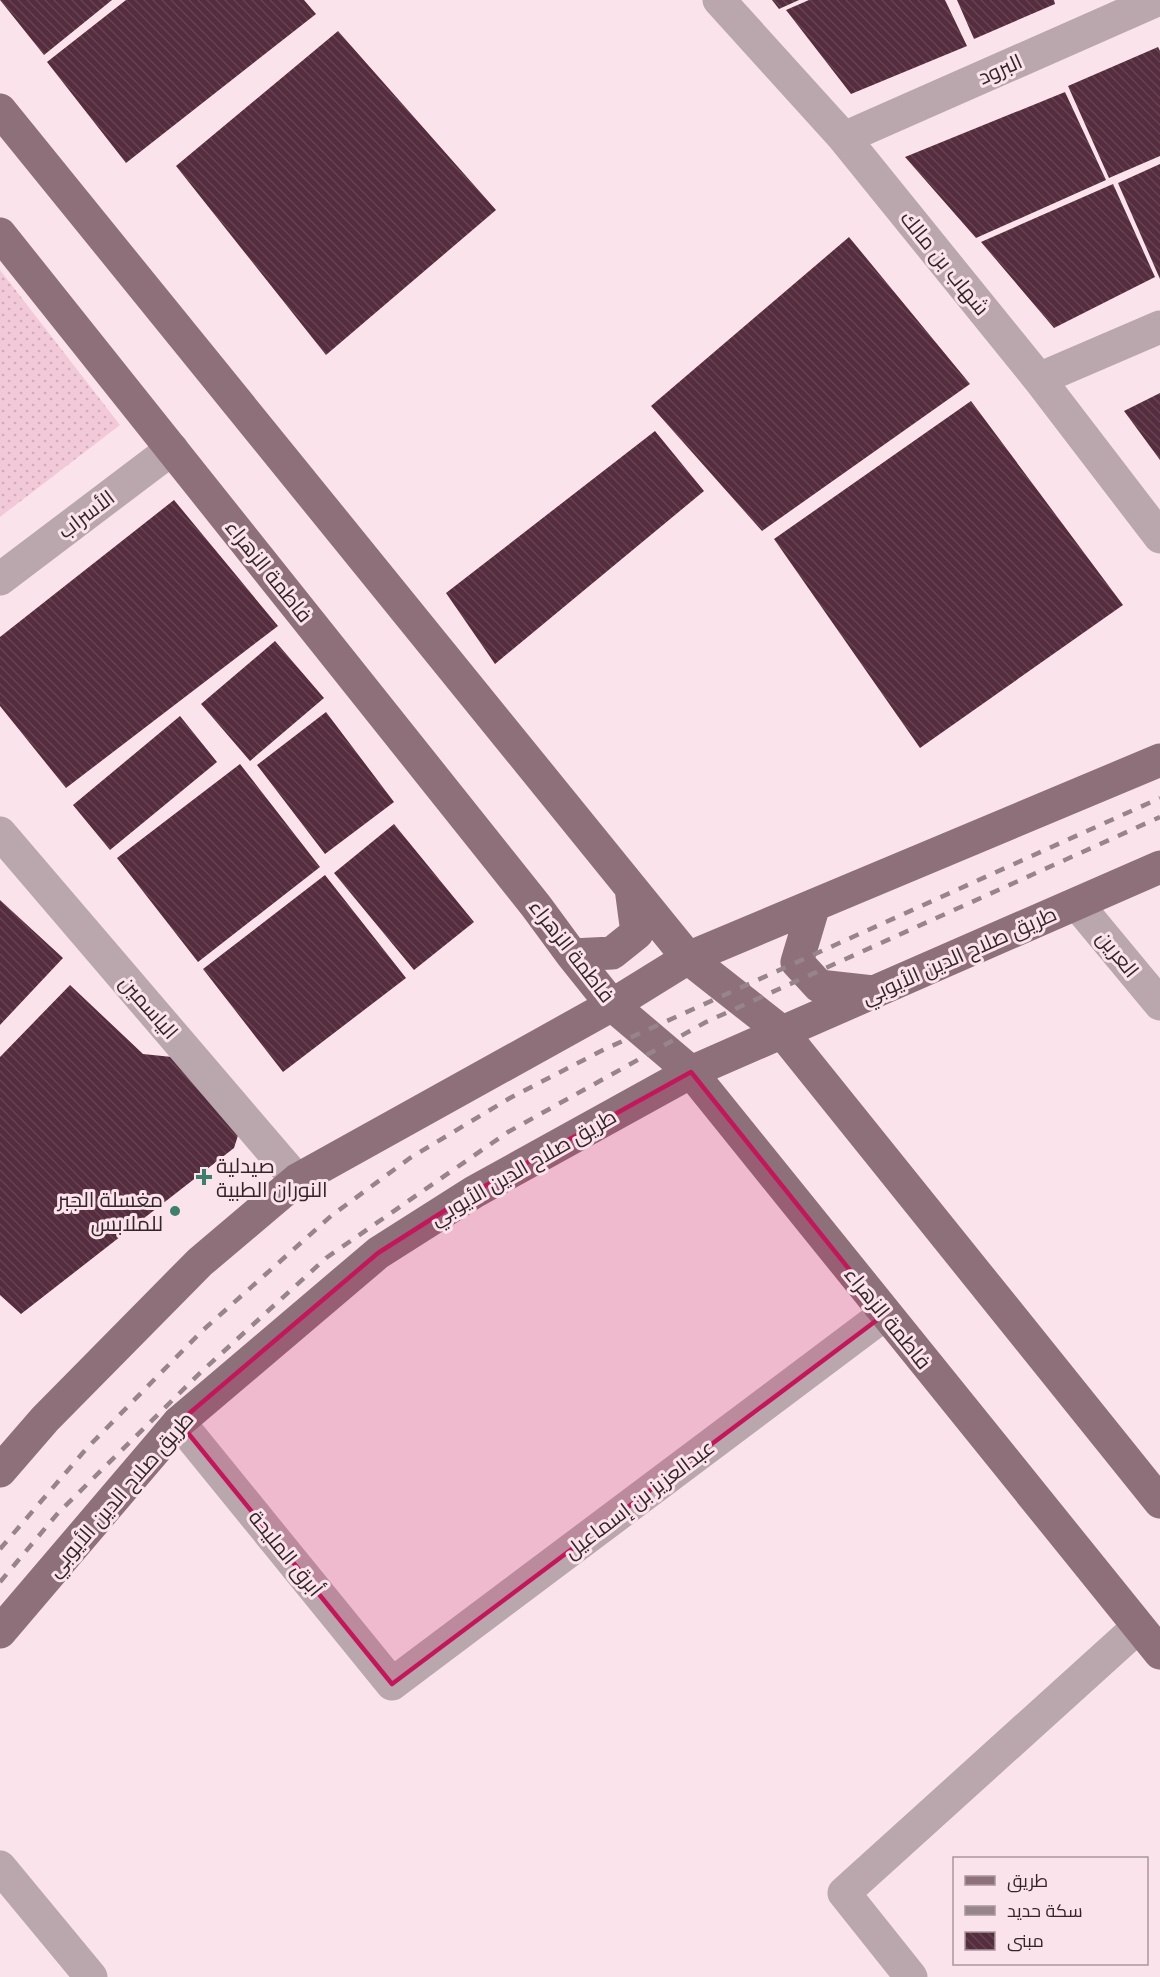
<svg xmlns="http://www.w3.org/2000/svg" width="1160" height="1977" viewBox="0 0 1160 1977" font-family="'Public Sans',Cairo,sans-serif">
<defs>
<pattern id="grass-dots" width="8" height="8" patternUnits="userSpaceOnUse" patternTransform="scale(1.5)"><rect width="8" height="8" fill="#f2c9d8"/><path d="M2 2h.1M6 6h.1" fill="none" stroke="#d0acba" stroke-width="1.8" stroke-linecap="round"/></pattern>
<pattern id="building-back-hatch" width="6" height="6" patternUnits="userSpaceOnUse" patternTransform="scale(1.5)"><rect width="6" height="6" fill="#552d3e"/><path d="M-1 5l2 2M0 0l6 6M5-1l2 2" fill="none" stroke="#654351"/></pattern>
</defs>
<rect width="100%" height="100%" fill="#fbe3eb"/>
<path fill="url(#grass-dots)" d="M0 270 120 425 0 517Z"/>
<path fill="url(#building-back-hatch)" d="M0 0H112L44 55Z
M126 0H304L316 14 126 163 47 62Z
M772 0H799L779 9Z
M809 0H945L967 46 851 94 786 10Z
M957 0H1054L1055 4 974 39Z
M338 31 496 210 326 355 176 166Z
M1158 47 1160 51V156L1109 178 1068 86Z
M1065 92 1106 180 976 238 905 157Z
M1160 164V279L1118 183Z
M1113 184 1155 277 1054 328 981 242Z
M849 237 970 384 762 531 651 406Z
M1160 393V460L1124 411Z
M971 401 1123 605 920 748 774 539Z
M655 431 704 491 495 664 446 593Z
M174 500 278 626 66 788 0 706V637Z
M275 641 324 698 250 761 201 704Z
M326 712 394 802 325 854 257 765Z
M180 716 217 762 110 850 73 805Z
M240 764 320 867 198 962 117 858Z
M394 824 474 922 414 970 334 873Z
M325 875 406 978 283 1072 203 969Z
M0 900 63 958 0 1025Z
M70 985 143 1054 172 1057 241 1126 234 1148 21 1314 0 1295V1057Z"/>
<g fill="none" stroke-linecap="round" stroke-linejoin="round">
<path stroke="#b9a7ad" stroke-width="33" d="M719 0 844 138 1039 379 1160 537
M844 138 1157 0
M1039 379 1160 327
M0 579 172 449
M0 833 297 1180
M1077 904 1160 1004
M179 1422 392 1684 885 1314
M0 1867 91 1977
M911 1977 844 1893 1138 1627"/>
<path stroke="#8e707b" stroke-width="33" d="M0 110 688 958 782 1032 1160 1502
M0 234 536 906 572 955 612 1005 691 1072 1160 1653
M814 905 797 962 819 986 873 992
M572 955 612 953 637 933 631 888
M0 1471 45 1419 200 1262 297 1180 612 1005 688 958 1160 760
M0 1632 179 1422 378 1253 474 1192 691 1072 1160 867"/>
<path stroke="#98848b" stroke-width="4.5" stroke-dasharray="10 10" stroke-linecap="butt" d="M0 1549 87 1448 202 1331 331 1216 410 1158 510 1098 605 1049 1160 798
M0 1582 58 1513 200 1373 326 1258 508 1132 706 1022 1160 817"/>
</g>
<path fill="#c2185b" fill-opacity="0.2" stroke="#c2185b" stroke-width="4.5" stroke-linejoin="round" d="M691 1072 885 1314 392 1684 179 1422 378 1253 474 1192Z"/>
<g fill="#3d7e6d" stroke="#fbe3eb" stroke-width="2">
<path d="M201 1168h6v6h6v6h-6v6h-6v-6h-6v-6h6z"/>
<circle cx="175" cy="1211" r="6"/>
</g>
<g text-anchor="middle" dominant-baseline="central" stroke-width="6" stroke-linejoin="round" paint-order="stroke">
<g font-size="21" fill="#34252b" stroke="#fbe3eb">
<text transform="translate(1000 69) rotate(-24)">البرود</text>
<text transform="translate(945 263) rotate(51)">شهاب بن مالك</text>
<text transform="translate(86 514) rotate(-37)">الأسراب</text>
<text transform="translate(269 571) rotate(51)">فاطمة الزهراء</text>
<text transform="translate(572 951) rotate(52)">فاطمة الزهراء</text>
<text transform="translate(1118 954) rotate(51)">العرين</text>
<text transform="translate(959 955) rotate(-24)">طريق صلاح الدين الأيوبي</text>
<text transform="translate(149 1007) rotate(49)">الياسمين</text>
<text transform="translate(523 1167) rotate(-30)">طريق صلاح الدين الأيوبي</text>
<text transform="translate(888 1318) rotate(51)">فاطمة الزهراء</text>
<text transform="translate(120 1494) rotate(-49)">طريق صلاح الدين الأيوبي</text>
<text transform="translate(639 1499) rotate(-37)">عبدالعزيز بن إسماعيل</text>
<text transform="translate(286 1553) rotate(51)">أبرق المليحة</text>
</g>
<g font-size="21" fill="#34252b" stroke="#fbe3eb" text-anchor="start">
<text x="216" y="1165">صيدلية<tspan x="216" dy="24">النوران الطبية</tspan></text>
<text x="163" y="1199" text-anchor="end">مغسلة الجبر<tspan x="163" dy="24">للملابس</tspan></text>
</g>
</g>
<rect x="953" y="1857" width="195" height="108" fill="#fbe3eb" stroke="#ab979e" stroke-width="1.5"/>
<rect x="965" y="1876" width="30" height="9" fill="#8e707b" stroke="#ab979e" stroke-width="1.5"/>
<text x="1007" y="1887" font-size="18" fill="#34252b">طريق</text>
<rect x="965" y="1906" width="30" height="9" fill="#98848b" stroke="#ab979e" stroke-width="1.5"/>
<text x="1007" y="1917" font-size="18" fill="#34252b">سكة حديد</text>
<rect x="965" y="1932" width="30" height="18" fill="url(#building-back-hatch)" stroke="#ab979e" stroke-width="1.5"/>
<text x="1007" y="1947" font-size="18" fill="#34252b">مبنى</text>
</svg>
